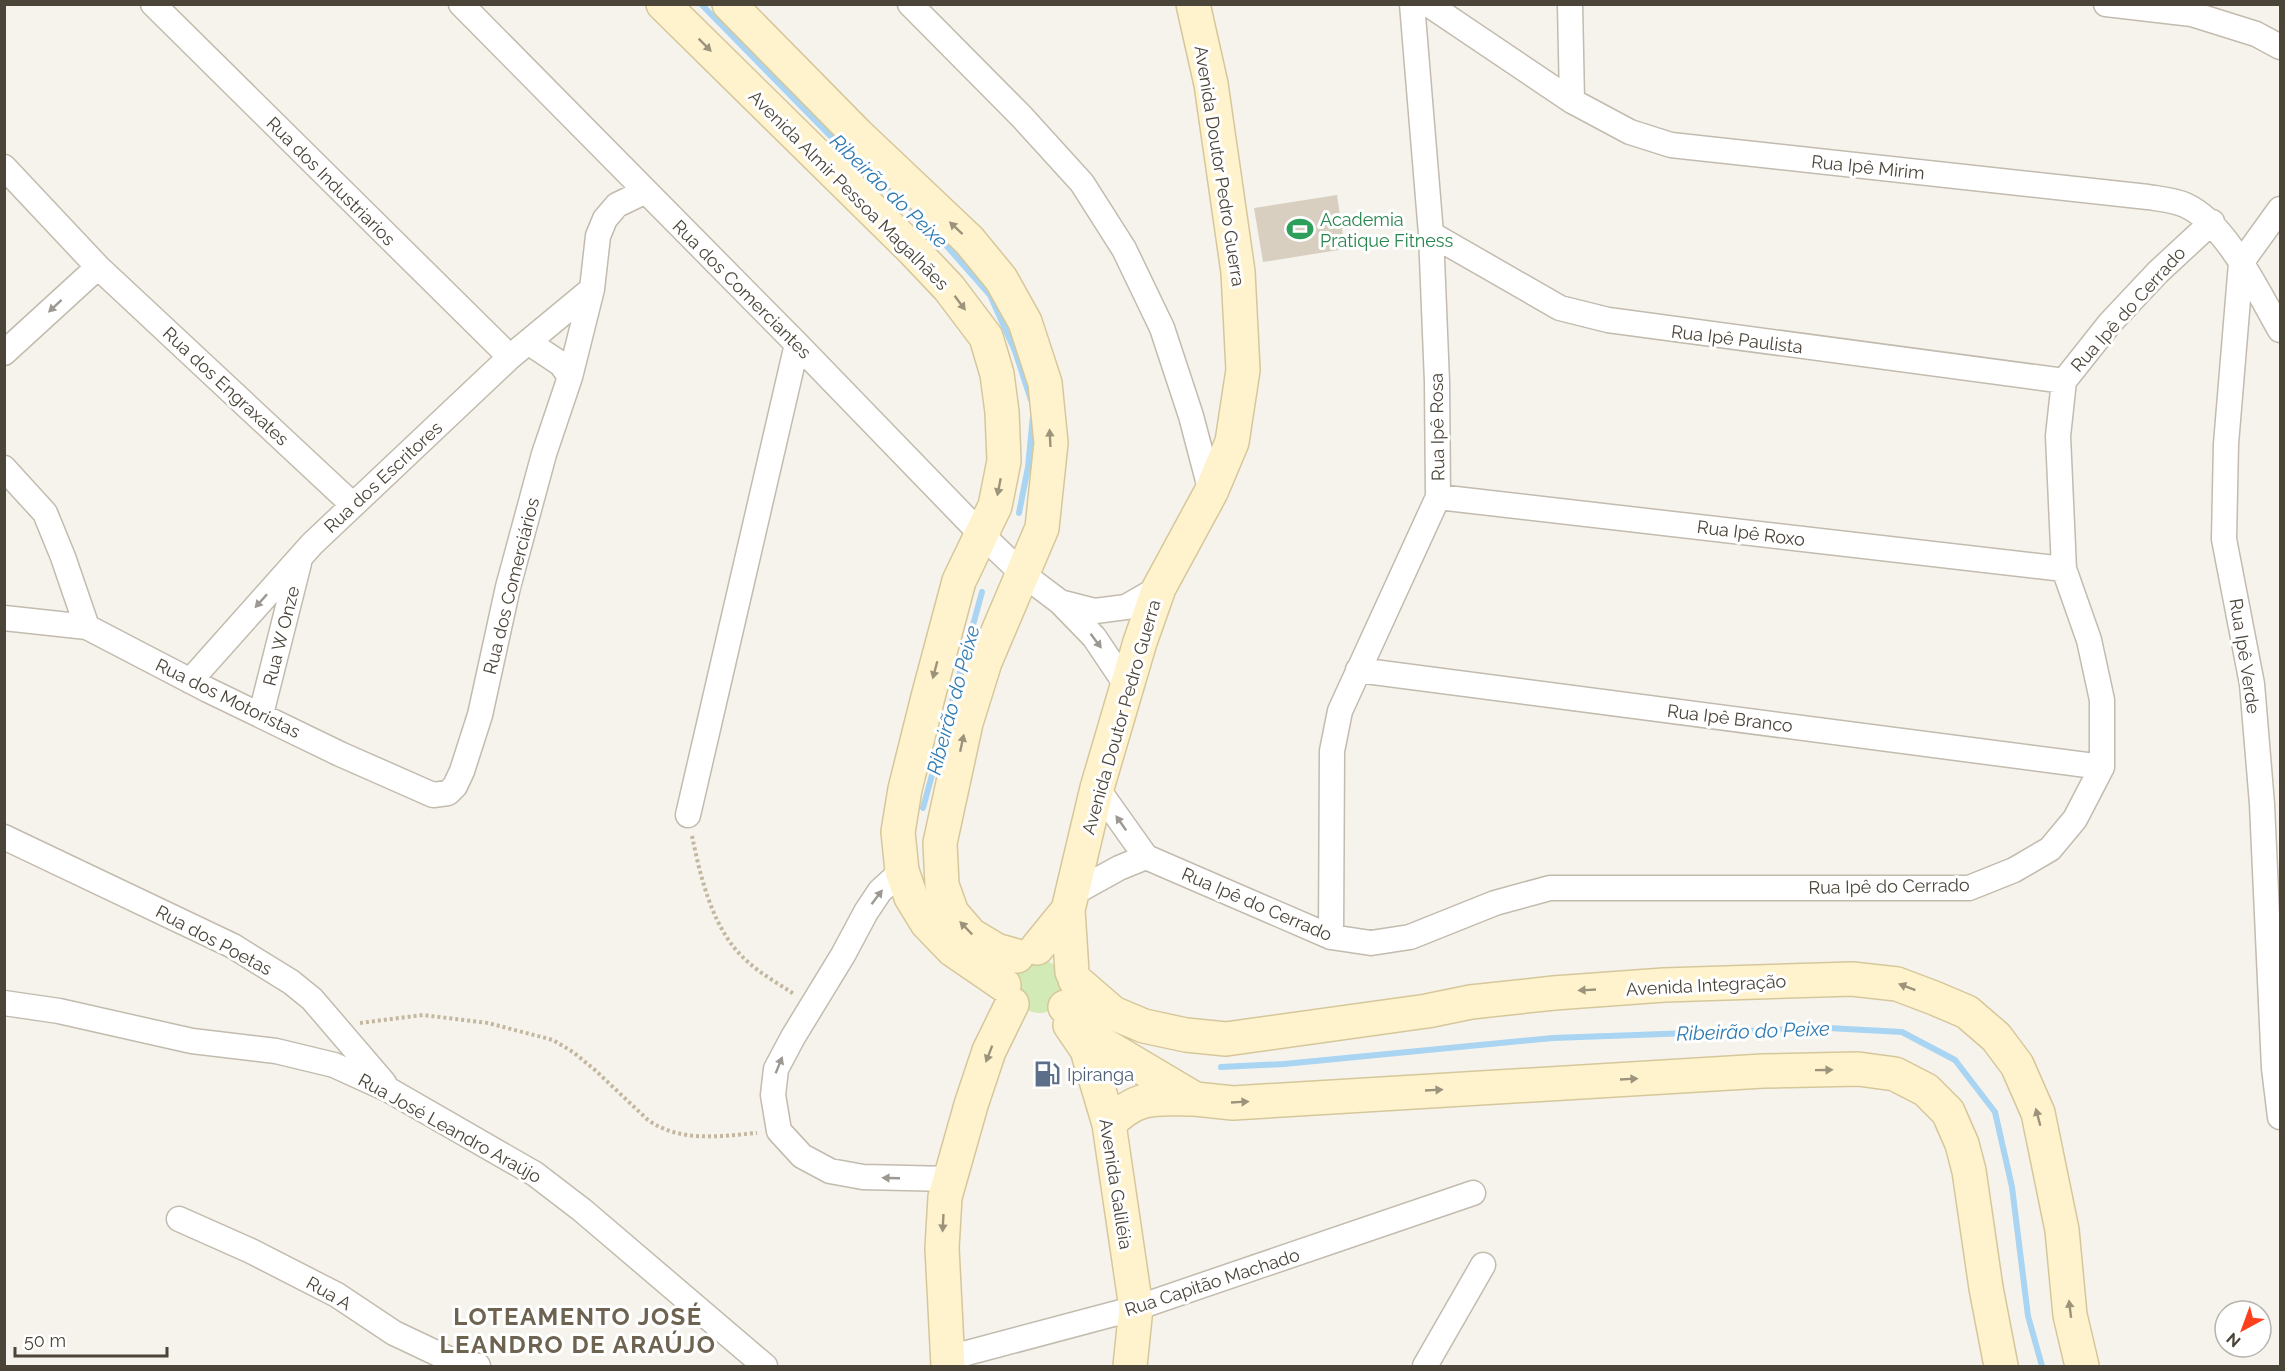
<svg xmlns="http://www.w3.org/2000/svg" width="2285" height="1371" viewBox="0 0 2285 1371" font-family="Raleway,sans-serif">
<rect width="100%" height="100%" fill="#f6f3ec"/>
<path fill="#d2eab5" d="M1043 959 1059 967 1066 992C1054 1011 1044 1020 1021 1007L1014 974 1019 967Z"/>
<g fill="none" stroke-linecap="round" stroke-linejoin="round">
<path stroke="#a9d4f2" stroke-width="6" d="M701 4 851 157 922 218 990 295 1015 351 1031 400
M1019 513 1028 467 1033 416
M923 808 982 592
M1221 1067 1284 1064 1553 1038 1828 1028 1902 1032 1955 1060 1995 1112 2012 1187 2028 1316 2042 1366"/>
</g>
<path fill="#d8cfc1" d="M1337 195 1345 249 1263 262 1254 208Z"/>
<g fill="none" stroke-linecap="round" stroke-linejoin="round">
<g stroke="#c2bbae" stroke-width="27">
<path id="street" d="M153 4 510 357
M461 4 797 344 981 534 1023 574 1060 602 1094 637 1127 686
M910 4 1022 117 1082 183 1124 249 1162 328 1191 416 1211 492
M1428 4 1572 101 1630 132 1671 145 2148 197C2160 199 2174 200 2185 205 2226 223 2258 292 2280 330
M1570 4 1572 101
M2106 4 2192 14 2256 34 2280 47
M4 167 98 267 353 505
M2280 209 2241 263 2226 444 2224 539 2252 684 2262 804 2274 1068 2280 1117
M1431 234 1560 308 1608 320 2064 381
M528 342 561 364 570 377
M4 353 98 267
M4 468 45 513 63 557 87 627
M1438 497 2064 569
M1060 602 1095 611 1126 607 1159 588
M4 618 87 627 208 690 340 754 433 795 448 793 455 786 462 771 480 715 508 587 544 454 570 377 592 289 598 236 605 219 617 205 644 192
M1358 670 2102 767
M190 681 312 544 510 357 592 289
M261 714 299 563
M1097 788 1146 857 1331 937 1371 943 1410 937 1495 903 1550 888H1969L2014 870 2050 849 2075 819 2102 767V700L2089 640 2064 569 2058 436 2064 381 2110 323 2158 272 2212 222
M688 815 797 344
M4 837 233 946 291 982 312 999 384 1083
M902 871 880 891 866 912 843 955 793 1037 776 1069 773 1095 779 1131 802 1156 830 1171 863 1177 950 1179
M1072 894 1119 868 1146 857
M1331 937 1332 751 1340 711 1438 497 1437 382 1431 234 1412 4
M4 1003 59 1011 192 1041 276 1051 334 1065 389 1090 535 1174 582 1210 765 1366
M179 1219 251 1251 337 1295 394 1333 451 1360 478 1366
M948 1358 1136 1308 1473 1193
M1425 1366 1483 1265"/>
</g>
<g stroke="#d6c79b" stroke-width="36">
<path id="secondary" d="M663 4 912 249 949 288 986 337 997 374 1002 412 1004 461 995 506 959 581 928 697 905 789 898 832 902 871 911 897 927 923 953 950 1004 985
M729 4 857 134 969 240 1001 279 1025 322 1045 383 1051 443 1042 528 985 662 966 723 940 843 942 885 952 913 971 935 996 950 1017 956
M1037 948 1068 910
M1072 972 1068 910 1097 788 1140 642 1159 588 1211 492 1232 442 1243 370 1238 272 1211 84 1193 4
M1075 980 1113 1013 1144 1026 1186 1035 1226 1039 1427 1011 1471 1002 1554 993 1664 985 1852 979 1897 984 1934 998 1967 1012 1996 1037 2017 1065 2038 1113 2062 1230 2070 1315 2082 1366
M1065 1007 1094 1039 1195 1099 1233 1103 1763 1071 1858 1069 1895 1074 1926 1090 1948 1112 1962 1144 1969 1171 1986 1288 2001 1366
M1070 1025 1087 1050 1109 1124 1136 1308 1130 1366
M1109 1124C1138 1094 1155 1099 1194 1099
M948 1366 942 1248 945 1197 971 1105 989 1051 1012 1004"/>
</g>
<path stroke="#c4b79f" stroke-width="4" stroke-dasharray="3 3" stroke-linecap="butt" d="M692 836C701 879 713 932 748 962 761 974 779 984 794 994
M360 1023 423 1015 488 1023 553 1040 573 1052 595 1070 648 1120C681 1143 720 1136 757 1133"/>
<use href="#street" stroke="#fff" stroke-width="24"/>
<use href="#secondary" stroke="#fff3cd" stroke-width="33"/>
</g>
<defs><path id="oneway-solid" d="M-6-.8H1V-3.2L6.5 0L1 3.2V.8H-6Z" transform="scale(1.5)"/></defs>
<g fill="#9c937c">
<use href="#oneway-solid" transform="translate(705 45) rotate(45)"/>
<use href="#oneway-solid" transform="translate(956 228) rotate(-137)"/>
<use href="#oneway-solid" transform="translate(960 303) rotate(53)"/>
<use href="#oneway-solid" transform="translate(1050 438) rotate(-93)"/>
<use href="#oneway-solid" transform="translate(999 487) rotate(101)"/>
<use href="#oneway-solid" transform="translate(935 670) rotate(105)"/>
<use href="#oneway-solid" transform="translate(962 743) rotate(-78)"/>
<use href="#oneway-solid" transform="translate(966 928) rotate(-134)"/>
<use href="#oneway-solid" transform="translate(1907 987) rotate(-159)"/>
<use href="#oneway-solid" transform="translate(1587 990) rotate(177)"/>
<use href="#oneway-solid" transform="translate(989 1054) rotate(111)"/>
<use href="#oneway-solid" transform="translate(1824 1070) rotate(-1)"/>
<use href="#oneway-solid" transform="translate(1629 1079) rotate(-3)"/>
<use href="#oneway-solid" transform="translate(1434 1090) rotate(-3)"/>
<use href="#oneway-solid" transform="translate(1240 1102) rotate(-3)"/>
<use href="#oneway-solid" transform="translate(2038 1117) rotate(-105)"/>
<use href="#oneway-solid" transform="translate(943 1223) rotate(93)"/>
<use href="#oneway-solid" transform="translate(2070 1309) rotate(-97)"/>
</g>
<g fill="#9c9892">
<use href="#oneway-solid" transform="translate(55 306) rotate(137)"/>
<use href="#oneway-solid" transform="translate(261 601) rotate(132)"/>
<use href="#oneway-solid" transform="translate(1096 641) rotate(53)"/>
<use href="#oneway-solid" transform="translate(1121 823) rotate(-125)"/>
<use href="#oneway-solid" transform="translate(877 897) rotate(-53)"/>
<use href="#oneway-solid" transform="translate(779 1065) rotate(-68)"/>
<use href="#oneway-solid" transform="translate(891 1178) rotate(-178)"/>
</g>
<defs>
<g id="stadium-bare" transform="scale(2.07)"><path d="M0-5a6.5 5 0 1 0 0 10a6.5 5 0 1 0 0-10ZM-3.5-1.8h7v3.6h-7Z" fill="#2e9e5b" stroke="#fff" stroke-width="2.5" paint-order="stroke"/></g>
<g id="fuel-bare" transform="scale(2.07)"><path d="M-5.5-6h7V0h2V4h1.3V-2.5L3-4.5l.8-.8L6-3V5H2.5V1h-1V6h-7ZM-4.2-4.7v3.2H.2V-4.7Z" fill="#5c6f8a" stroke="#fff" stroke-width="2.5" paint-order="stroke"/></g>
</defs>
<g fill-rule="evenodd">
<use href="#stadium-bare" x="1300" y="229"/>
<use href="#fuel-bare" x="1047" y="1074"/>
</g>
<g text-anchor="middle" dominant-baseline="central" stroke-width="6" stroke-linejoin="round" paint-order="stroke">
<g font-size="18" fill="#4b4439" stroke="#fff">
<text transform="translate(1220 166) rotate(81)">Avenida Doutor Pedro Guerra</text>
<text transform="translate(1868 167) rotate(6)">Rua Ipê Mirim</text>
<text transform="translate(331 181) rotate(45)">Rua dos Industriarios</text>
<text transform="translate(849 190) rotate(45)">Avenida Almir Pessoa Magalhães</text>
<text transform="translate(742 289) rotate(45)">Rua dos Comerciantes</text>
<text transform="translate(2128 309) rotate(-48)">Rua Ipê do Cerrado</text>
<text transform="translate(1737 339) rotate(7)">Rua Ipê Paulista</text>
<text transform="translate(226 386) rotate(43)">Rua dos Engraxates</text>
<text transform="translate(1437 427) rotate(-91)">Rua Ipê Rosa</text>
<text transform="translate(383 477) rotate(-43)">Rua dos Escritores</text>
<text transform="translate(1751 533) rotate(7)">Rua Ipê Roxo</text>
<text transform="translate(511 586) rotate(-76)">Rua dos Comerciários</text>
<text transform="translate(281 636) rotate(-76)">Rua W Onze</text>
<text transform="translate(2245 656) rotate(81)">Rua Ipê Verde</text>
<text transform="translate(228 698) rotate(26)">Rua dos Motoristas</text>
<text transform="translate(1121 717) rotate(-74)">Avenida Doutor Pedro Guerra</text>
<text transform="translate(1730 718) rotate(7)">Rua Ipê Branco</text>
<text transform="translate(1889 886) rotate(-1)">Rua Ipê do Cerrado</text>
<text transform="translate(1257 904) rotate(23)">Rua Ipê do Cerrado</text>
<text transform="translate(214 940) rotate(28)">Rua dos Poetas</text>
<text transform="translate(1706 985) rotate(-3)">Avenida Integração</text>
<text transform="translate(450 1128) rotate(29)">Rua José Leandro Araújo</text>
<text transform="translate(1116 1184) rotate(81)">Avenida Galiléia</text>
<text transform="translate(1212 1282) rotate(-18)">Rua Capitão Machado</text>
<text transform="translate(329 1293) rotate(30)">Rua A</text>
</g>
<g font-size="18" fill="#27864d" stroke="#fff" text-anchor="start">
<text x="1320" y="219">Academia<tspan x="1320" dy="21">Pratique Fitness</tspan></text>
</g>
<g font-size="18" fill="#4e5e75" stroke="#fff" text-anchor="start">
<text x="1067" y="1074">Ipiranga</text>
</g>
<g font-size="20" font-style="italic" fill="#2e7ab2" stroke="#fff">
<text transform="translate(889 191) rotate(44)">Ribeirão do Peixe</text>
<text transform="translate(953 700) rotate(-75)">Ribeirão do Peixe</text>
<text transform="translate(1753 1031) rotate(-2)">Ribeirão do Peixe</text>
</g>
<g font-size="24" font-weight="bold" letter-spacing="1.5" fill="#6e6250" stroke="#fff">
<text x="578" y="1316">LOTEAMENTO JOSÉ<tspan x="578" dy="28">LEANDRO DE ARAÚJO</tspan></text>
</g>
</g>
<rect width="2285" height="1371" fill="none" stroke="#4b4439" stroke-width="12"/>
<g transform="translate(2243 1329) rotate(221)"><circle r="28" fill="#ffffff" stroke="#b7b4b0" stroke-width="1.5"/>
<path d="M0-4.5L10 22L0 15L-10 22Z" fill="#fc3f1d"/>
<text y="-9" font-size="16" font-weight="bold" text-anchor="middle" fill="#4b4439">N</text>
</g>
<path d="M15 1347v9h152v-9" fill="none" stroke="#4b4439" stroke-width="3"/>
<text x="24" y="1347" font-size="18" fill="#4b4439" stroke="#ffffff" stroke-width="4.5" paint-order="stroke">50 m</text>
</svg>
